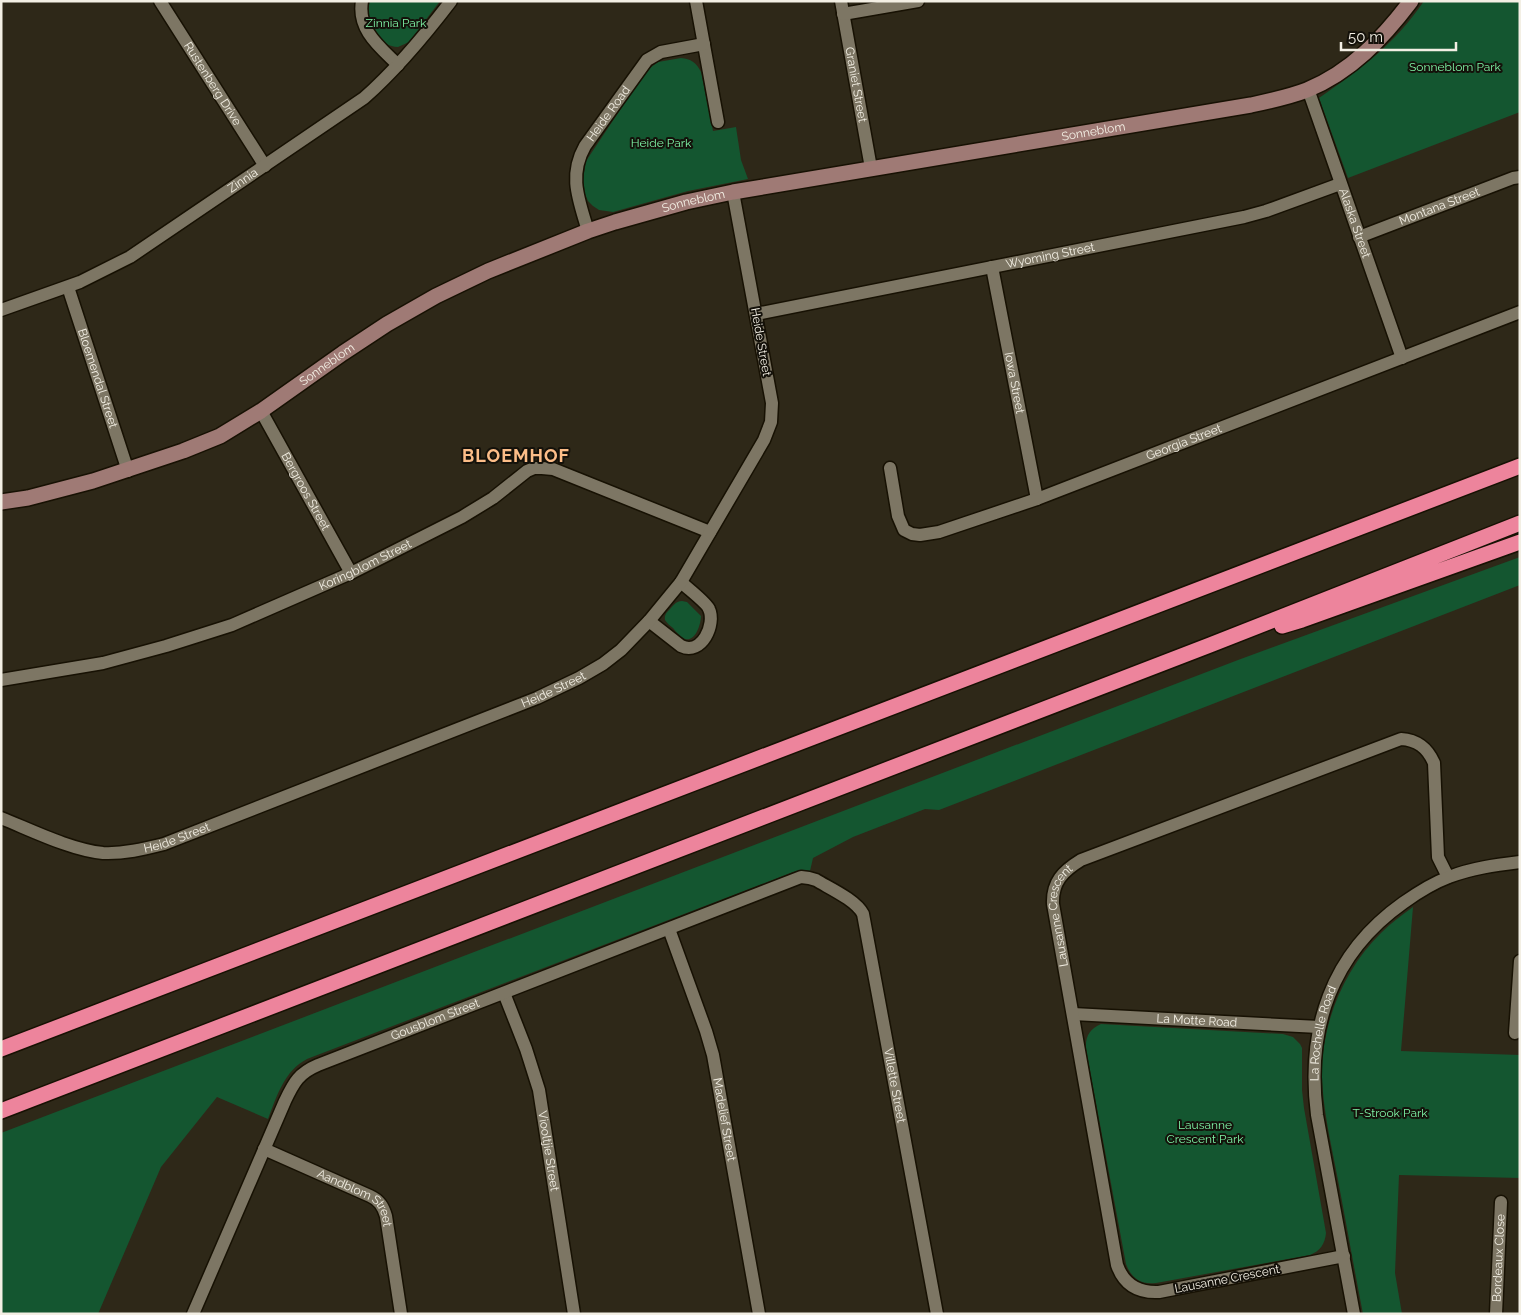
<svg xmlns="http://www.w3.org/2000/svg" width="1521" height="1315" viewBox="0 0 1521 1315" font-family="Raleway,sans-serif">
<rect width="100%" height="100%" fill="#2e2818"/>
<path fill="#145630" d="M370 1H440L409 42 398 47C377 46 364 20 370 1Z
M1424 1H1520V112L1348 178 1319 98C1362 68 1394 45 1424 1Z
M681 58C691 59 696 62 701 72L713 131 736 127 741 160 748 179 688 191 613 212 599 210 593 206 588 201 585 194 583 179 586 161 646 71 658 62Z
M1520 557V585L939 810 925 809 853 837 813 858 810 871 803 870 793 872 307 1059C284 1071 277 1096 268 1119L217 1097 161 1167 98 1314H1V1133L1238 660Z
M682 601 687 602 701 616C701 623 696 642 685 639 681 637 676 632 673 628 670 626 667 623 665 620 664 615 667 612 670 609 674 605 676 601 682 601Z
M1413 907 1401 1051 1520 1055V1178L1399 1175 1395 1273 1402 1314H1363C1354 1268 1346 1221 1337 1175 1331 1143 1323 1110 1322 1077 1321 1025 1343 970 1381 933 1391 923 1402 915 1413 907Z
M1101 1024 1283 1034 1293 1037 1300 1044 1302 1048V1090L1304 1108 1326 1233C1325 1244 1320 1251 1310 1255L1156 1283C1141 1285 1131 1278 1126 1264L1086 1049C1085 1036 1090 1029 1101 1024Z"/>
<g fill="none" stroke-linecap="round" stroke-linejoin="round">
<g stroke="#171103" stroke-width="15">
<g id="street">
<path id="s1" d="M160 1 265 166"/>
<path d="M362 1C357 30 380 47 398 65"/>
<path d="M696 1 718 122"/>
<path id="s2" d="M841 1 871 168"/>
<path d="M843 14 918 1"/>
<path id="s3" d="M1308 89 1402 358"/>
<path id="s4" d="M588 231C579 200 568 176 585 146L647 60 661 52 704 44"/>
<path id="s5" d="M1359 237 1513 178 1520 177"/>
<path id="s6" d="M992 267 1037 499"/>
<path id="s7" d="M68 287 128 471"/>
<path id="s8" d="M1 310 80 282 130 257 364 98C397 69 425 35 451 1"/>
<path id="s9" d="M756 314 1244 217 1266 211 1340 184"/>
<path id="s10" d="M261 411 351 573"/>
<path id="s11" d="M890 468 898 516 904 530 912 534 920 535 939 532 1037 499 1520 312"/>
<path d="M649 621 681 646C702 656 716 624 709 609 707 603 687 588 681 582"/>
<path id="s12" d="M1 680 103 663 166 646 232 625 351 573 462 517 493 498 527 471 534 468H542L553 469 710 532"/>
<path id="s13" d="M1 818C31 830 71 850 103 853 123 854 144 849 164 844L537 698 579 678 603 664 621 650 649 621 681 582 764 440 771 422 772 403 733 192"/>
<path id="s14" d="M669 929 706 1031 713 1055 759 1314"/>
<path id="s15" d="M504 993 526 1049 539 1090 574 1314"/>
<path id="s16" d="M1073 1014 1319 1027"/>
<path d="M1515 1033 1520 961"/>
<path id="s17" d="M264 1149 370 1196C379 1200 383 1206 386 1216L401 1314"/>
<path id="s18" d="M1344 1256 1159 1292C1139 1293 1124 1285 1117 1265L1053 904C1052 882 1063 871 1081 860L1401 739C1417 740 1427 747 1434 763L1438 857 1448 877"/>
<path id="s19" d="M193 1314 285 1101C294 1082 299 1073 318 1065L801 877 809 878 816 880C829 888 856 900 863 914L937 1314"/>
<path id="s20" d="M1354 1314 1317 1115C1306 1029 1331 954 1403 903 1417 893 1433 883 1449 877 1472 868 1496 865 1520 862"/>
<path id="s21" d="M1496 1314 1501 1202"/>
</g>
</g>
<g stroke="#171103" stroke-width="18">
<g id="secondary">
<path id="s22" d="M1 502 28 498 93 481 183 451 220 436 261 411 343 353 387 324 436 296 488 271 588 231 615 222 686 202 733 192 1251 105C1270 101 1289 97 1307 90 1351 72 1383 38 1411 1"/>
</g>
</g>
<g stroke="#171103" stroke-width="18">
<path id="highway" d="M1282 626 1302 620 1520 542
M1 1049 1520 466
M1 1111 1210 645 1520 523"/>
</g>
<use href="#street" stroke="#7d7664" stroke-width="12"/>
<use href="#secondary" stroke="#9f7a75" stroke-width="15"/>
<use href="#highway" stroke="#ed849c" stroke-width="15"/>
</g>
<g text-anchor="middle" dominant-baseline="central" stroke-width="4" stroke-linejoin="round" paint-order="stroke">
<g font-size="12" fill="#7ff5a7" stroke="#14110a">
<text x="396" y="23">Zinnia Park</text>
<text x="1455" y="67">Sonneblom Park</text>
<text x="661" y="143">Heide Park</text>
<text x="1390" y="1113">T-Strook Park</text>
<text x="1205" y="1125">Lausanne<tspan x="1205" dy="14">Crescent Park</tspan></text>
</g>
<g font-size="12" fill="#f3efe4" stroke="#14110a">
<text stroke="none"><textPath href="#s1" startOffset="98">Rustenberg Drive</textPath></text>
<text stroke="none"><textPath href="#s2" startOffset="85">Graniet Street</textPath></text>
<text stroke="none"><textPath href="#s4" startOffset="128">Heide Road</textPath></text>
<text stroke="none"><textPath href="#s22" startOffset="1168">Sonneblom</textPath></text>
<text stroke="none"><textPath href="#s8" startOffset="276">Zinnia</textPath></text>
<text stroke="none"><textPath href="#s22" startOffset="762">Sonneblom</textPath></text>
<text stroke="none"><textPath href="#s5" startOffset="86">Montana Street</textPath></text>
<text stroke="none"><textPath href="#s3" startOffset="142">Alaska Street</textPath></text>
<text stroke="none"><textPath href="#s9" startOffset="300">Wyoming Street</textPath></text>
<text transform="translate(761 342) rotate(80)">Heide Street</text>
<text stroke="none"><textPath href="#s22" startOffset="358">Sonneblom</textPath></text>
<text stroke="none"><textPath href="#s7" startOffset="96">Bloemendal Street</textPath></text>
<text stroke="none"><textPath href="#s6" startOffset="118">Iowa Street</textPath></text>
<text stroke="none"><textPath href="#s11" startOffset="361">Georgia Street</textPath></text>
<text stroke="none"><textPath href="#s10" startOffset="92">Bergroos Street</textPath></text>
<text stroke="none"><textPath href="#s12" startOffset="384">Koringblom Street</textPath></text>
<text stroke="none"><textPath href="#s13" startOffset="589">Heide Street</textPath></text>
<text stroke="none"><textPath href="#s13" startOffset="184">Heide Street</textPath></text>
<text stroke="none"><textPath href="#s18" startOffset="599">Lausanne Crescent</textPath></text>
<text stroke="none"><textPath href="#s19" startOffset="408">Gousblom Street</textPath></text>
<text stroke="none"><textPath href="#s16" startOffset="124">La Motte Road</textPath></text>
<text stroke="none"><textPath href="#s20" startOffset="285">La Rochelle Road</textPath></text>
<text stroke="none"><textPath href="#s19" startOffset="1049">Villette Street</textPath></text>
<text stroke="none"><textPath href="#s14" startOffset="199">Madelief Street</textPath></text>
<text stroke="none"><textPath href="#s15" startOffset="165">Viooltjie Street</textPath></text>
<text stroke="none"><textPath href="#s17" startOffset="106">Aandblom Street</textPath></text>
<text stroke="none"><textPath href="#s21" startOffset="56">Bordeaux Close</textPath></text>
<text transform="translate(1227 1279) rotate(-11)">Lausanne Crescent</text>
</g>
<g font-size="18" font-weight="bold" letter-spacing="1" fill="#fcbd88" stroke="#14110a">
<text x="516" y="455">BLOEMHOF</text>
</g>
</g>
<rect width="1521" height="1315" fill="none" stroke="#f3efe4" stroke-width="5"/>
<path d="M1341 42v8h115v-8" fill="none" stroke="#f3efe4" stroke-width="2.5"/>
<text x="1348" y="42" font-size="15" fill="#f3efe4" stroke="#14110a" stroke-width="4" paint-order="stroke">50 m</text>
</svg>
